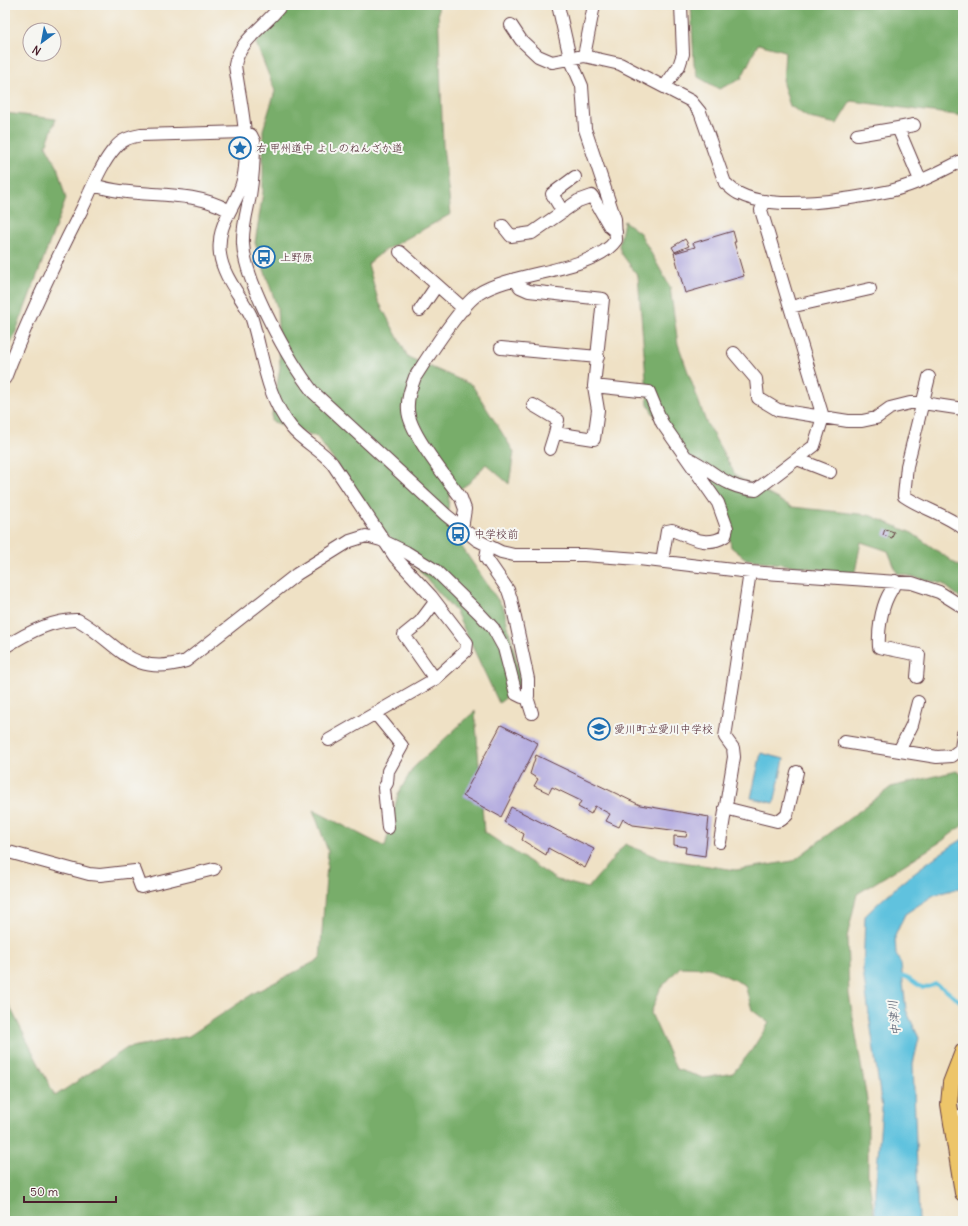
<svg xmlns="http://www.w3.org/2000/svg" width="968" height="1226" viewBox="0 0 968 1226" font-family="Delius,'Klee One',sans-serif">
<rect width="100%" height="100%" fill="#f6f6f2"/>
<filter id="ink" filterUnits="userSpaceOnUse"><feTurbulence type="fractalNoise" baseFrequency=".025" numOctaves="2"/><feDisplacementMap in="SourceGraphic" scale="8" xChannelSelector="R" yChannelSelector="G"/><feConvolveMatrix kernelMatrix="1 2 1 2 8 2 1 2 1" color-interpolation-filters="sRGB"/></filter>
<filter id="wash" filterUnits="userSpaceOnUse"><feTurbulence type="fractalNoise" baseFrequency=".012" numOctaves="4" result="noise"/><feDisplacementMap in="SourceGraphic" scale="16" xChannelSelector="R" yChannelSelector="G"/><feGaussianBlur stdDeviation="0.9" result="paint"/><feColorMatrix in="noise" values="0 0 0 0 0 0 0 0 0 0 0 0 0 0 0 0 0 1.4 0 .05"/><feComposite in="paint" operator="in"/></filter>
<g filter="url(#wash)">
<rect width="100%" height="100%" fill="#efe1c5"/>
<path fill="#78ad6a" stroke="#61664a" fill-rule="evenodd" d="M286 5H438L443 146 451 214 382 252 368 264 378 300 408 357 472 385 514 452 509 484 486 464 469 483 449 496 447 525 504 609 522 685 499 703 456 612 386 533 317 437 271 421 280 367 277 307 255 243 263 192V130L275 91 256 43Z
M691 5H963V116L851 101 837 124 809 118 790 106 783 84 785 51 758 44 741 79 719 89 698 77 694 64Z
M5 113 56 119 46 146 57 166 66 199 12 342 5 346Z
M624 221 640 233 670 287 678 344 706 422 736 476 792 507 869 515 912 533 963 569V600L943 584 897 573 888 551 861 542 855 572 844 573 746 559 731 547 723 496 677 454 648 405 638 276 621 253 619 246Z
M475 711 484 832 557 880 588 888 625 844 661 859 736 870 793 861 891 787 956 771 963 775V825L942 841 857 894 847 937 849 994 868 1106V1175L875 1221H5V997L55 1096 127 1048 189 1036 254 993 320 959 328 851 313 810 385 847 398 794 413 768ZM680 967 709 968 745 985 752 1010 769 1023 751 1051 733 1073 704 1078 676 1069 651 1013 660 989Z"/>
<path fill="#60c2de" stroke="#557084" d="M761 753 784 759 774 803 751 798Z
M963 839V887L934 895 905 914 895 936 896 954 901 964 906 1010 919 1038 913 1064 919 1221H875V1192L882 1108 863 971 865 916C894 887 928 860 963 839Z"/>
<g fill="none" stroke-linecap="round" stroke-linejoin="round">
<path stroke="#60c2de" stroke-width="3.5" d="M898 976C915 975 916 995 935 984L945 989 963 1004"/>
</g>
<g id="blocks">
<path fill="#b2aadf" d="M733 231 736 242H734L744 276 685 293 674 253 695 247 693 243Z
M685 239 689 246 675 252 672 247Z
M885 529 894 532 892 538 883 535Z
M501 725 538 743 501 817 463 796Z
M536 755 640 805 709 817 705 856 685 853 686 847 674 845V836L686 837 687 832 633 825 623 819 619 827 606 821 610 814 595 806 591 814 578 807 581 801 552 787 549 793 534 786 538 779 530 774Z
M511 807 594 849 585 868 548 848 546 855 522 840 524 834 504 822Z"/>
</g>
</g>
<g filter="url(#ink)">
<use href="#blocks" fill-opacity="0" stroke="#633c42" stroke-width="1"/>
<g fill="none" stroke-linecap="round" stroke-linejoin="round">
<g stroke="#633c42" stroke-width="14">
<path id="minor" d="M281 5C267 25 239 40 235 65 240 102 251 142 243 180 237 207 216 222 220 254 223 277 241 296 251 316 263 353 265 395 291 427 302 441 320 449 332 463L395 557 431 596 467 643 466 651 435 679 329 740
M511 25 521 40 538 56 552 62 584 56 620 64 691 101 700 112 725 183C730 187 734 192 740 194 775 212 852 199 890 191 915 185 940 172 963 160
M584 56 594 5
M665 86 679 66 683 54 681 5
M898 128 914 125
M857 135 898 128 920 180
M94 185C138 200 186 187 228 210
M563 212 552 194 575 177
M503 226 511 236 532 233 578 201 592 196 610 227 616 232
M400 252 464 309
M515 279 520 287 529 291 603 299 594 386 598 410 594 439 555 433 550 449
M790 307 870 289
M420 310 437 285
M501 348 598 357
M734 353 756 379 758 398 778 410 848 421H862L876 418 890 408 910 403H923L963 409
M929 377 907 466 904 496C923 509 945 514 963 528
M5 378C27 320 54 264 82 209 92 189 100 165 115 148 122 139 131 137 141 135L244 132 251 135 254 141C254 159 253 177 250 196 247 211 242 228 243 244 245 283 289 361 313 392L446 515 477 540 501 552 514 555H584L639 559 750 572 912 583 939 592 963 607
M594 386 649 392 662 423 718 503 727 528 725 536C706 548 691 537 672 530L667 531 662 561
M533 405 558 420 555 433
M688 458C715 471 724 488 756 490L814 446 823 417 761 210 765 201
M797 459 830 472
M462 529 465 509 461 498C447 478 409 433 408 410 407 398 411 388 415 377 428 357 460 306 478 294 512 271 594 272 616 240L615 219 585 129 582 86 570 58 558 5
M895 581C894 587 891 590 888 596 881 610 878 631 879 647L919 655 917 677
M435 602 420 622 404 635 435 679
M5 647C25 634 53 619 78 620 119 643 130 678 186 661L297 574 350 541 366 536 381 540 406 552 435 570 479 613 493 628 504 648 516 694 522 697 528 696V679L511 599 508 590 486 558 488 546
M527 697 532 713
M375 713 402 746 388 771 387 783 384 788 388 828
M844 742 937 757 952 756 961 749 963 734
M899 751 912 725 918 702
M725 808 777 821 781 820 787 815 797 772
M720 842 734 757 733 748 725 737 750 572
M5 851 89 874 100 875 135 871 141 887 214 869
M950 1114 957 1116 963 1124"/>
</g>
<g stroke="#633c42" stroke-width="18">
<path id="major" d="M963 1052 951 1083 949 1104 963 1193"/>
</g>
<use href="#minor" stroke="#fff" stroke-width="12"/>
<use href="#major" stroke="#edc569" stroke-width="16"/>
</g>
</g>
<defs>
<g id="sight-ring" transform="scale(1.15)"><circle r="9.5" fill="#f6f6f2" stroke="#1f6fb2" stroke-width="1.5"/><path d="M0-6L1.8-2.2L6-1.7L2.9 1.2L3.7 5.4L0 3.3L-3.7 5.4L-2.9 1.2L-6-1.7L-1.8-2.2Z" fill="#1f6fb2"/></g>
<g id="bus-ring" transform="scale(1.15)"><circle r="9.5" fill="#f6f6f2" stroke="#1f6fb2" stroke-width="1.5"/><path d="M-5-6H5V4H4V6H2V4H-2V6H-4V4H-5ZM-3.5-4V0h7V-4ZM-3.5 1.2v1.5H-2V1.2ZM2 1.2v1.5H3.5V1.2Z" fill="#1f6fb2"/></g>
<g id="school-ring" transform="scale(1.15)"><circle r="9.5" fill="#f6f6f2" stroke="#1f6fb2" stroke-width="1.5"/><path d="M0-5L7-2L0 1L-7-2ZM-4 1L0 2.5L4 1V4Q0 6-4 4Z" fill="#1f6fb2"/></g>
</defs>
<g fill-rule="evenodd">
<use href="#sight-ring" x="240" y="148"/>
<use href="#bus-ring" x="264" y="257"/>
<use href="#bus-ring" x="458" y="534"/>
<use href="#school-ring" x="599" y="729"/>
</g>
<g text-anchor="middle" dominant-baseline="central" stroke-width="4" stroke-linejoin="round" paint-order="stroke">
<g font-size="11" fill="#4a1f2b" stroke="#f6f6f2" text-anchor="start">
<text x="256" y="148">右 甲州道中 よしのねんざか道</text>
<text x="280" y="257">上野原</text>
<text x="474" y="534">中学校前</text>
<text x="614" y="729">愛川町立愛川中学校</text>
</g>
<g font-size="12" font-style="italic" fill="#52586a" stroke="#f6f6f2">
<text transform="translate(894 1018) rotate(-96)">中津川</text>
</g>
</g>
<rect width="968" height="1226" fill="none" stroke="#f6f6f2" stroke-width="20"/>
<g transform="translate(42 42) rotate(212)"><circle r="19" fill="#f6f6f2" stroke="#b1a0a2"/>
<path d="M0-3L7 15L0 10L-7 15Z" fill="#1f6fb2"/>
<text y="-6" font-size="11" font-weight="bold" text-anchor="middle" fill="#4a1f2b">N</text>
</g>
<path d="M24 1196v6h92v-6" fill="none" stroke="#4a1f2b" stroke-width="2"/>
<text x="30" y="1196" font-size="12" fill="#4a1f2b" stroke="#f6f6f2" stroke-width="3" paint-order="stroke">50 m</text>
</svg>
